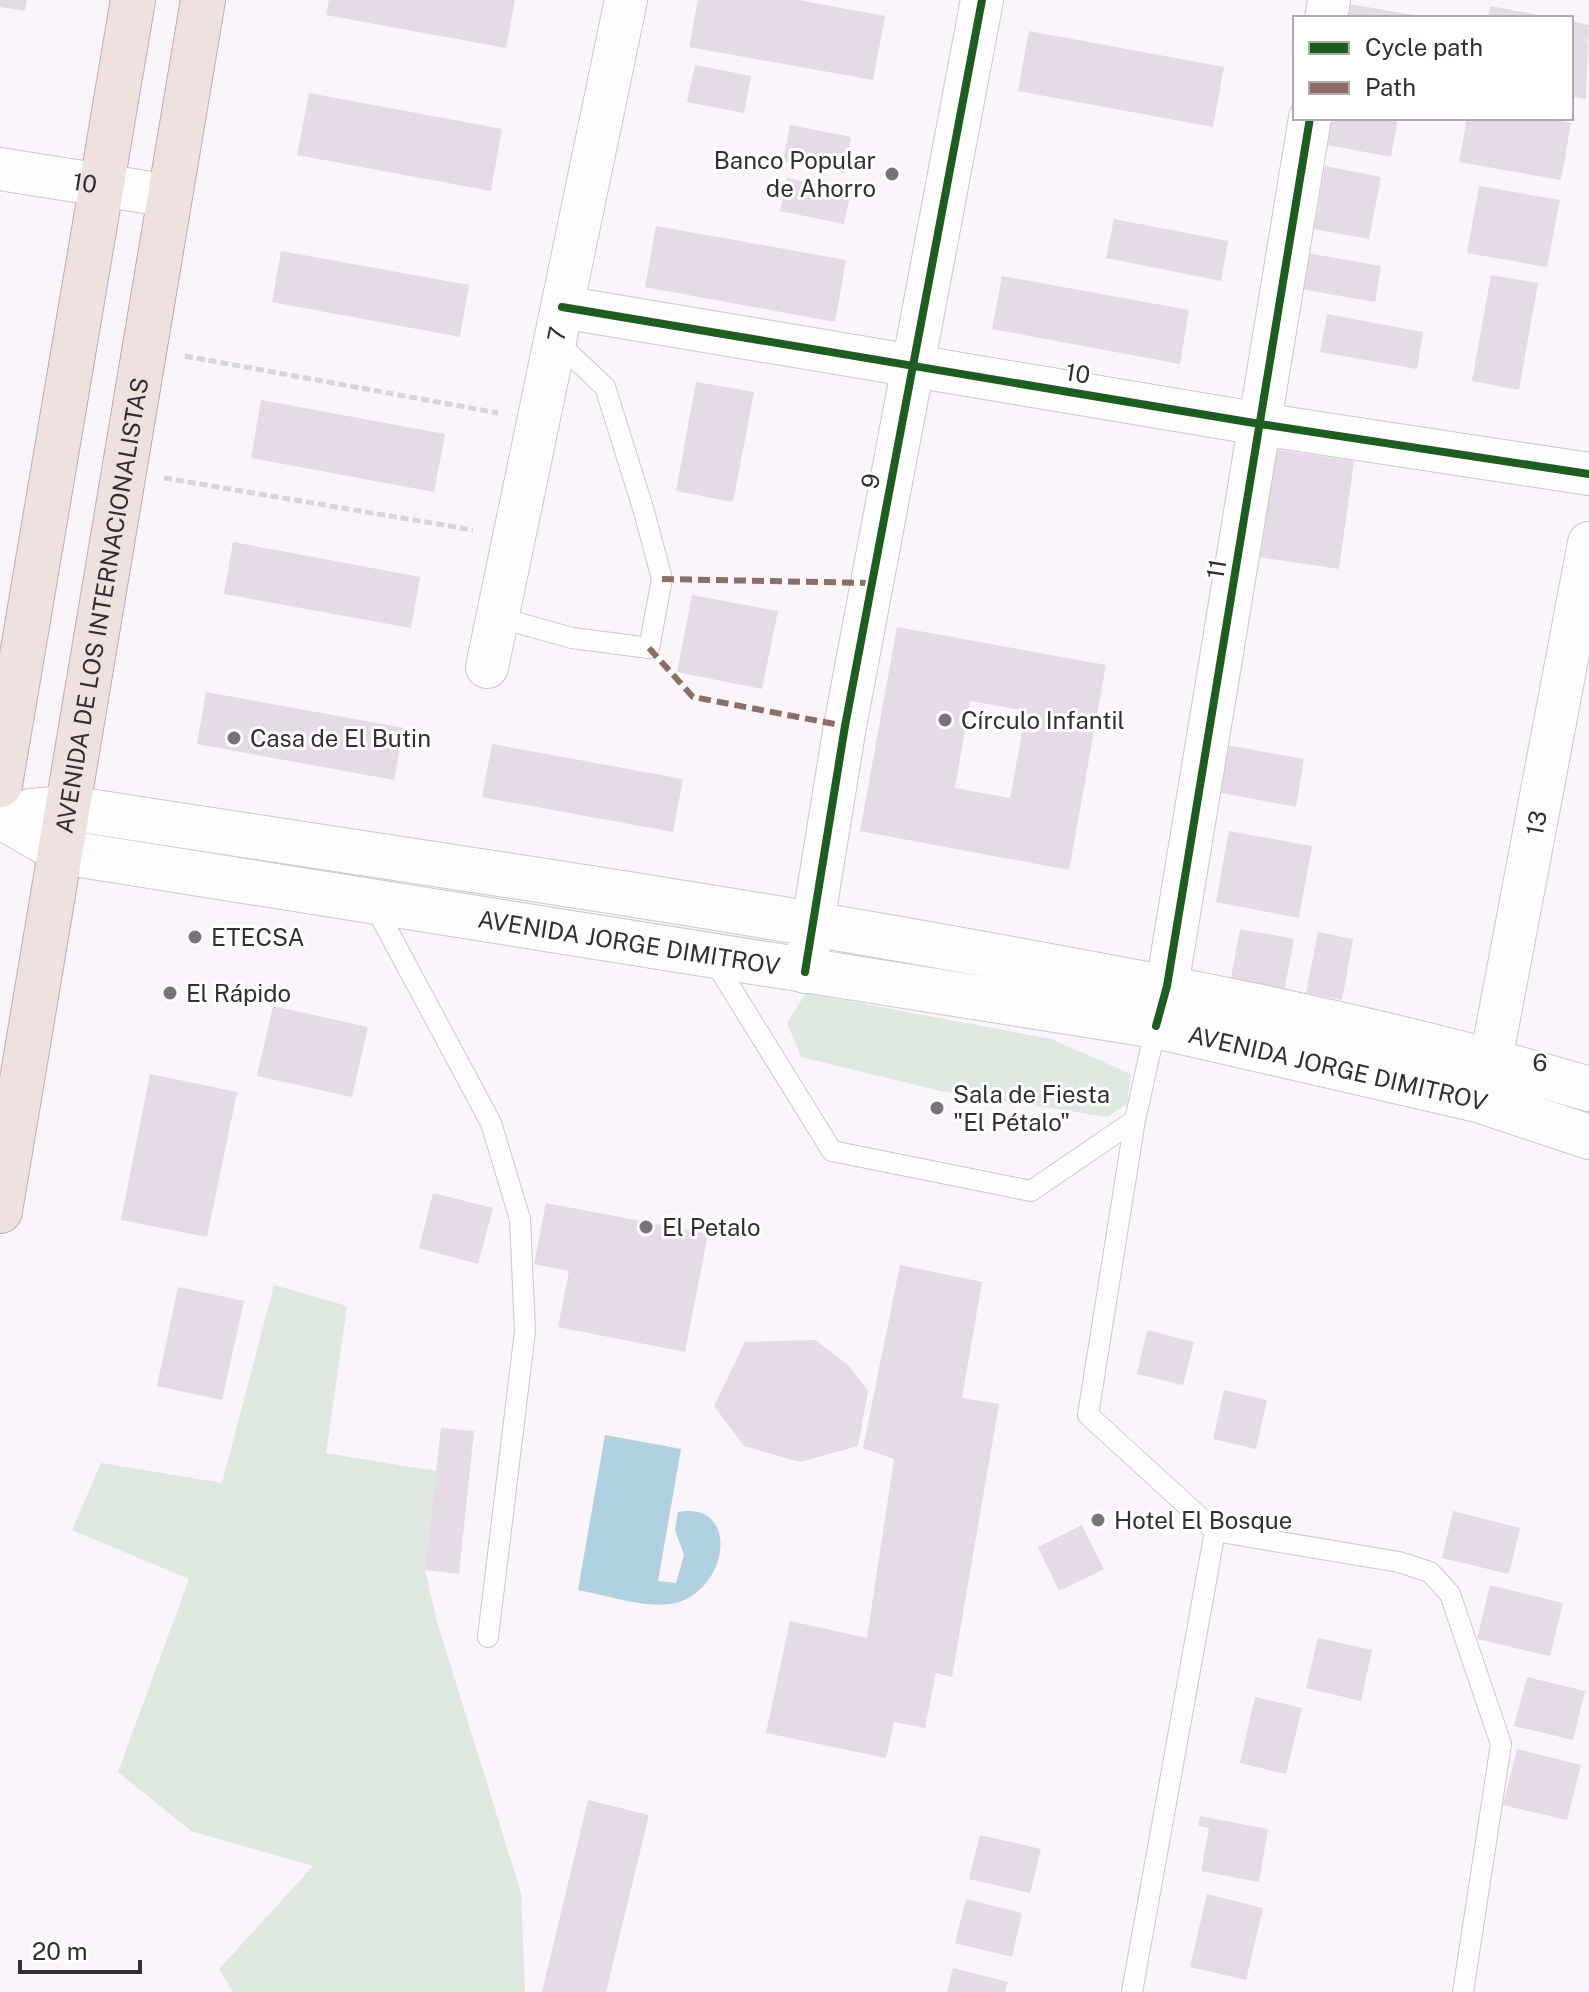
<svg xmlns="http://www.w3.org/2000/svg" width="1589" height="1992" viewBox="0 0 1589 1992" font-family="'Public Sans',sans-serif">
<rect width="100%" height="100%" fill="#faf4fb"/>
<path fill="#dfe8e0" d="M806 993 1051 1039 1131 1074 1127 1104 1107 1117 940 1091 801 1057 787 1023Z
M274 1285 347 1306 326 1453 436 1471 425 1570 438 1625 521 1893 525 1992H233L219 1969 313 1866 191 1831 118 1772 189 1579 72 1530 101 1463 222 1483Z"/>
<path fill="#b0d1df" d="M605 1435 681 1449 658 1581 676 1583 684 1555 675 1530 678 1512C743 1501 728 1595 670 1604 643 1608 606 1595 578 1590Z"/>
<path fill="#e4dbe6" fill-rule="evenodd" d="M0 0H27L25 11 0 7Z
M329 0H515L506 48 326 15Z
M698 0H798L885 16 873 80 689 47Z
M1349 4 1420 16 1419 18H1346Z
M1490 6 1545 16 1544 18H1488Z
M1571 21 1589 25 1586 99 1571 96Z
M1029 31 1224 67 1213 127 1018 91Z
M695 65 751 76 744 113 687 102Z
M309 93 502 129 491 191 297 155Z
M1332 118H1398L1391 157 1328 145Z
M1467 118H1545L1571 123 1561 180 1459 162Z
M790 125 851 137 844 173 783 161Z
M1325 166 1381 177 1369 239 1314 229Z
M787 178 851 191 844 224 780 211Z
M1479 186 1560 200 1547 267 1467 253Z
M1114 219 1228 241 1221 281 1106 258Z
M656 226 846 260 835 322 645 287Z
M281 251 469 285 460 337 272 302Z
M1307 253 1381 266 1375 302 1301 289Z
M1491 275 1538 283 1519 390 1472 381Z
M1002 276 1189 310 1180 364 992 329Z
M1327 314 1423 332 1417 369 1320 352Z
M696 382 754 392 733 502 676 491Z
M261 400 445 434 434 492 251 458Z
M1273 449 1354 461 1339 569 1258 557Z
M233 542 420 577 411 628 224 594Z
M692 595 778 611 762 689 677 672Z
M897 627 1106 665 1069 870 860 831ZM970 701 1026 711 1010 798 955 788Z
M206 692 404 728 394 780 197 744Z
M492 744 683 779 673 832 482 797Z
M1226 745 1304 759 1296 807 1217 792Z
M1229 831 1312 846 1299 918 1216 902Z
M1240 929 1294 939 1284 992 1230 983Z
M1318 932 1353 939 1342 1000 1306 993Z
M273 1006 368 1027 352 1097 257 1076Z
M150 1074 237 1092 207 1237 121 1220Z
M433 1193 493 1208 478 1264 419 1248Z
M546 1203 708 1234 685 1352 558 1327 569 1271 534 1264Z
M900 1265 982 1282 962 1398 999 1404 952 1677 936 1673 925 1728 894 1722 886 1758 766 1733 790 1621 867 1638 894 1459 863 1448Z
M178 1287 244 1301 222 1400 157 1386Z
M1147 1330 1194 1342 1183 1385 1137 1374Z
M815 1340 847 1364 868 1391 858 1446 800 1462 744 1446 714 1406 745 1342Z
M1224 1390 1267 1400 1256 1449 1213 1439Z
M441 1428 474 1431 459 1574 425 1570Z
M1453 1511 1520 1528 1509 1574 1442 1558Z
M1082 1525 1104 1569 1059 1591 1038 1547Z
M1490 1585 1563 1603 1550 1656 1477 1639Z
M1318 1638 1372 1650 1361 1701 1306 1688Z
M1527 1677 1585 1691 1573 1740 1514 1726Z
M1255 1697 1302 1708 1286 1774 1240 1763Z
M1517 1749 1581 1765 1567 1820 1503 1805Z
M588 1800 649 1815 606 1992H542Z
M1200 1816 1268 1829 1259 1882 1201 1871 1209 1828 1198 1826Z
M980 1835 1041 1849 1030 1893 969 1879Z
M1207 1894 1263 1908 1246 1980 1190 1967Z
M966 1899 1022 1913 1012 1957 955 1943Z
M953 1968 1008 1982 1005 1992H947Z"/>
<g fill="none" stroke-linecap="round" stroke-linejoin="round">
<g stroke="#ccc7cd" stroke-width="22">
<path id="service" d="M497 617 572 638 649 648 662 579 643 508 605 387 555 340
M373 903 491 1123 520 1219 525 1331 488 1637
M713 959 832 1151 1031 1191 1135 1120 1156 1026
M1135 1120 1088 1415 1215 1531 1399 1562 1430 1572 1450 1594 1501 1744 1463 1992
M1132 1992 1215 1531"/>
</g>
<g stroke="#ccc7cd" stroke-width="44">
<g id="minor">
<path d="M1326 18 1329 0"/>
<path id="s1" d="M0 169 170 196"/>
<path d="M562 307 1260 424 1589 474"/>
<path id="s2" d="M487 667 626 0"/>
<path d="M805 972 845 726 982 0"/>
<path d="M1158 1020 1167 986 1310 118"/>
<path id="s3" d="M1480 1095 1491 1060 1589 543"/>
</g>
</g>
<g stroke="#ccc7cd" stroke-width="46">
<g id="secondary">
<path d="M30 811 69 808C368 855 669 897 967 951 1176 988 1385 1028 1589 1089"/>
<path id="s4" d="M0 816 62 852 1156 1026 1478 1100 1589 1137"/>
</g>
</g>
<g stroke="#bfadad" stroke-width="46">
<g id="trunk">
<path d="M0 785 133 0"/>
<path id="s5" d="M0 1211 203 0"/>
</g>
</g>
<path stroke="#d7d5d8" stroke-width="5" stroke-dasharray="8 4" stroke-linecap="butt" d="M185 356 498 413
M164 478 473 530"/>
<use href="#service" stroke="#fefdfe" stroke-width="20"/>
<use href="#minor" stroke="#fefdfe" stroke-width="42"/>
<use href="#secondary" stroke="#fefdfe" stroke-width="44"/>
<use href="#trunk" stroke="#eee1e0" stroke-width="44"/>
<path stroke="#8d6e63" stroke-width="6" stroke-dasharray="12 6" stroke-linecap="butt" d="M662 579 871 583
M649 648 693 697 845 726"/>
<g stroke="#fff" stroke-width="13">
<path id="cycleway" d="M562 307 1260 424 1589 474
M805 972 845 726 982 0
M1156 1026 1167 986 1310 118"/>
</g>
<use href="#cycleway" stroke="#1b5e20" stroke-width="8"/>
</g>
<g fill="#787379" stroke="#fff" stroke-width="3">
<circle cx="892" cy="174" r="8"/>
<circle cx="945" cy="720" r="8"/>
<circle cx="234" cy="738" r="8"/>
<circle cx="195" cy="937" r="8"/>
<circle cx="170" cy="993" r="8"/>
<circle cx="937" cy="1108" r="8"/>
<circle cx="646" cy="1227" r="8"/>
<circle cx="1098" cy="1520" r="8"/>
</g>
<g text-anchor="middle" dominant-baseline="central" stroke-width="6" stroke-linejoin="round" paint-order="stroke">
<g font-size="24" fill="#322e33" stroke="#fff" text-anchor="start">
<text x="876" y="160" text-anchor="end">Banco Popular<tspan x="876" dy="28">de Ahorro</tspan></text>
<text x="961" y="720">Círculo Infantil</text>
<text x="250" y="738">Casa de El Butin</text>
<text x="211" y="937">ETECSA</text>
<text x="186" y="993">El Rápido</text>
<text x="953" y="1094">Sala de Fiesta<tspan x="953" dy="28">"El Pétalo"</tspan></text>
<text x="662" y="1227">El Petalo</text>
<text x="1114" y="1520">Hotel El Bosque</text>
</g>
<g font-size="24" fill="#322e33" stroke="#fff">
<text stroke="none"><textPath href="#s1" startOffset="86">10</textPath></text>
<text stroke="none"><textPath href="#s2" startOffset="340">7</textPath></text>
<text transform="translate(1078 373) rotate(9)">10</text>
<text transform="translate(870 481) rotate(-79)">9</text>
<text transform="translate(1216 569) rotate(-81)">11</text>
<text stroke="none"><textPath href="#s5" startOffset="614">AVENIDA DE LOS INTERNACIONALISTAS</textPath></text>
<text stroke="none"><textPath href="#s3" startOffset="278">13</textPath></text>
<text stroke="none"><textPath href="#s4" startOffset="646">AVENIDA JORGE DIMITROV</textPath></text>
<text transform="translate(1540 1062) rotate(2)">6</text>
<text stroke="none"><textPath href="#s4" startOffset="1366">AVENIDA JORGE DIMITROV</textPath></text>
</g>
</g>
<rect x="1293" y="16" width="280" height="104" fill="#ffffff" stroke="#adabad" stroke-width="2"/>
<rect x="1309" y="42" width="40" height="12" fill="#1b5e20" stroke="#adabad" stroke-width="2"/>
<text x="1365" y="56" font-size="24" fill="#322e33">Cycle path</text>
<rect x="1309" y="82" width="40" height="12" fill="#8d6e63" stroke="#adabad" stroke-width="2"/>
<text x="1365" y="96" font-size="24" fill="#322e33">Path</text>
<path d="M20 1960v12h120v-12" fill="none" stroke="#322e33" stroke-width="4"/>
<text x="32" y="1960" font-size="24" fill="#322e33" stroke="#ffffff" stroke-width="6" paint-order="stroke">20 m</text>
</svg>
